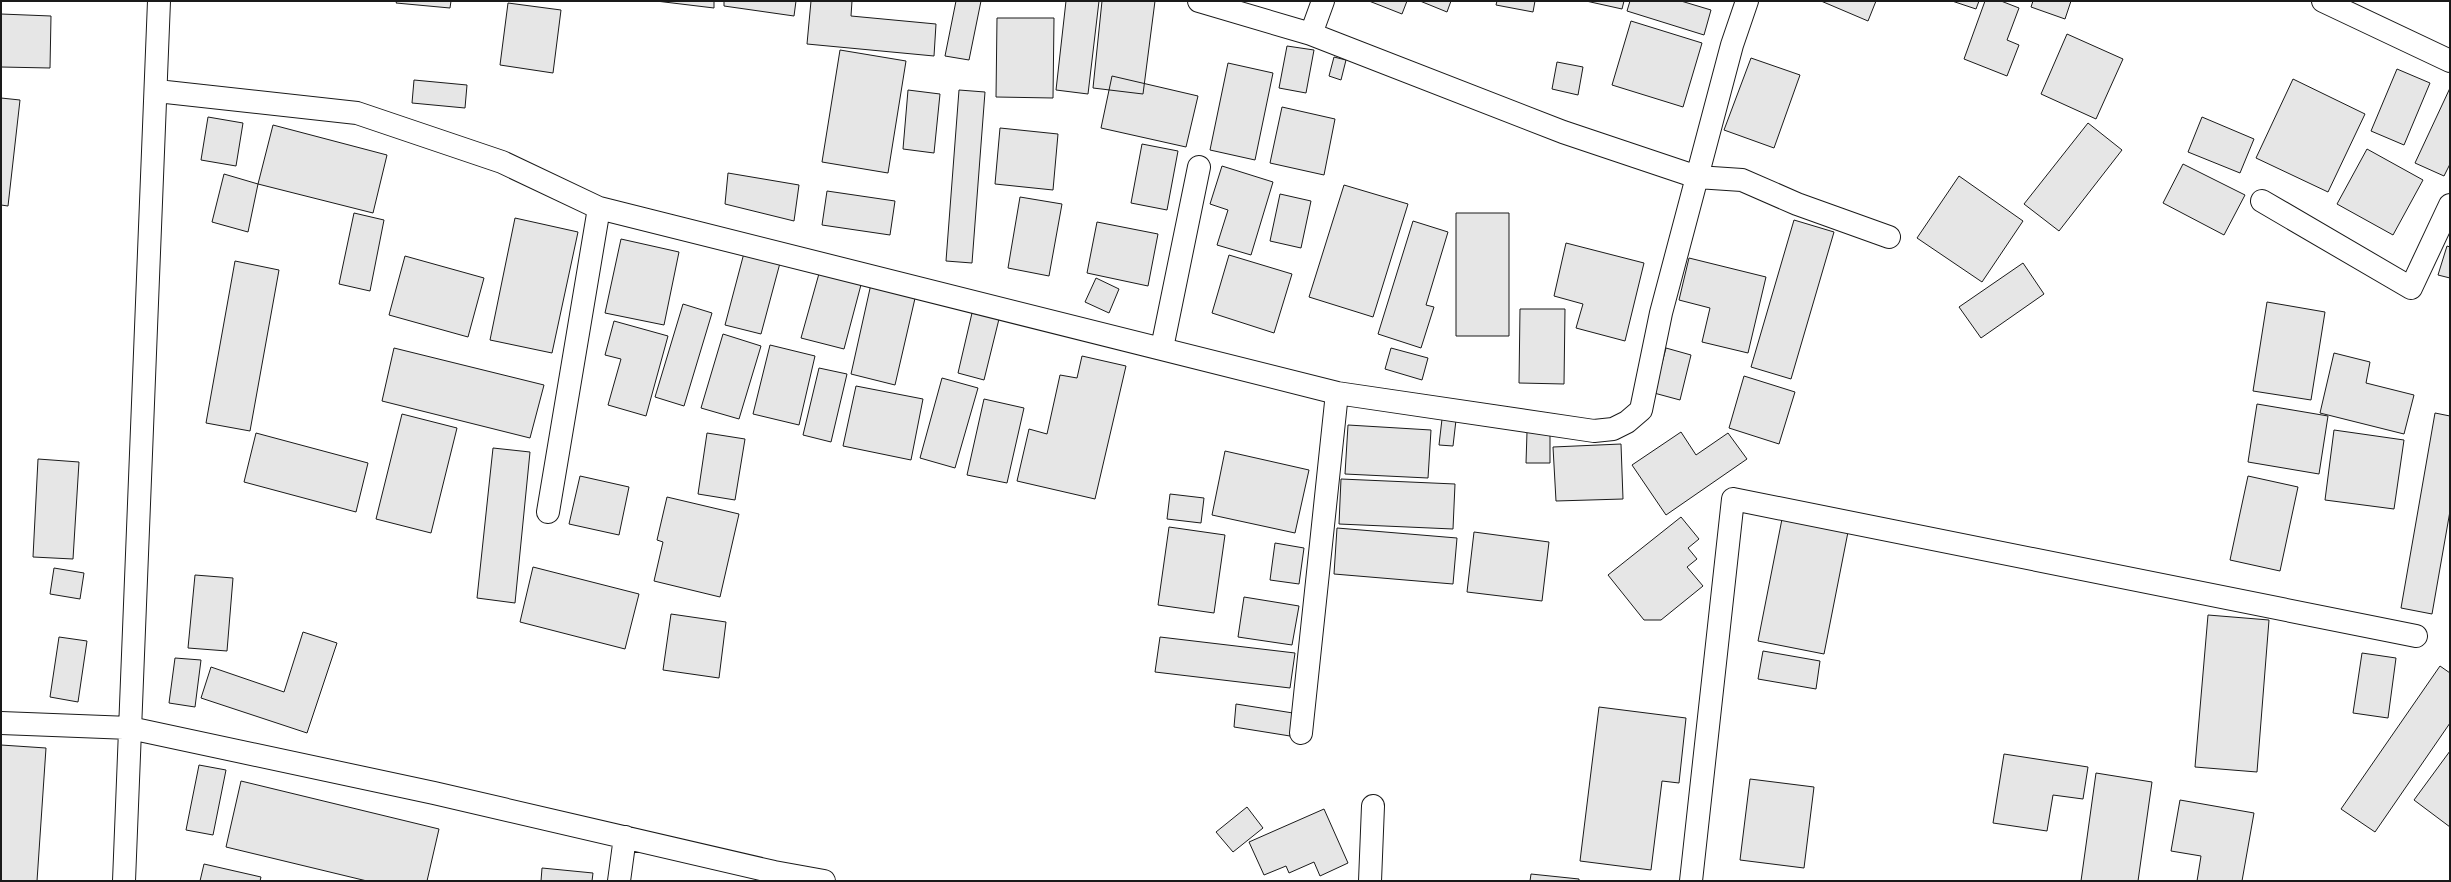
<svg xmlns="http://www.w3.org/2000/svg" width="2451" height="882" viewBox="0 0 2451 882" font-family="'IBM Plex Serif',serif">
<rect width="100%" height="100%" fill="#fff"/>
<path fill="#e6e6e6" stroke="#1a1a1a" d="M397 1H451L450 8 396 3Z
M656 1H714V8Z
M724 1H796L794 16 724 6Z
M811 1H852L851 16 936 24 934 56 807 44Z
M956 1H981L969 60 945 56Z
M1066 1H1099L1088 94 1056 90Z
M1102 1H1155L1143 94 1093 88Z
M1369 1H1407L1402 14Z
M1420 1H1451L1447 12Z
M1497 1H1535L1533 12 1496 5Z
M1586 1H1624L1622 9Z
M1630 1H1681L1711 10 1704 35 1627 11Z
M1821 1H1876L1868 21Z
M1952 1H1979L1976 9Z
M1985 1H2001L2019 8 2007 40 2019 45 2007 76 1964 59Z
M2033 1H2071L2065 19 2031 7Z
M508 3 561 10 553 73 500 65Z
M1 14 51 16 50 68 1 67Z
M997 18H1054L1053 98 996 97Z
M1631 21 1702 43 1683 107 1612 85Z
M2067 34 2123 59 2096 119 2041 94Z
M1287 46 1314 50 1306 93 1279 88Z
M840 50 906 61 888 173 822 162Z
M1334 57 1346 60 1341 80 1329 76Z
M1751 58 1800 75 1774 148 1724 130Z
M1557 62 1583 67 1578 95 1552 89Z
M1228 63 1273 73 1255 160 1210 150Z
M2397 69 2430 83 2404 145 2371 131Z
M1112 76 1198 96 1186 147 1101 128Z
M2293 79 2365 114 2328 192 2256 158Z
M414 80 467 85 465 108 412 103Z
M2450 88V164L2444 176 2415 163Z
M908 90 940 94 934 153 903 149Z
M959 90 985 92 972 263 946 261Z
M1 98 20 100 8 206 1 205Z
M1282 107 1335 119 1324 175 1270 163Z
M208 117 243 123 236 166 201 160Z
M2202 117 2254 139 2240 173 2188 152Z
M2088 123 2122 150 2059 231 2024 204Z
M273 125 387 155 373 213 258 184Z
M1000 128 1058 134 1053 190 995 184Z
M1142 144 1178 151 1167 210 1131 203Z
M2367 149 2423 180 2393 235 2337 204Z
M2183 164 2245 195 2224 235 2163 203Z
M1222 166 1273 182 1251 255 1217 245 1228 210 1210 204Z
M728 173 799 185 794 221 725 204Z
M224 174 258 184 248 232 212 222Z
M1959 176 2023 221 1982 282 1917 238Z
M1344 185 1408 204 1373 317 1309 297Z
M827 191 895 201 890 235 822 225Z
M1280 194 1311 201 1301 248 1270 241Z
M1020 197 1062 204 1049 276 1008 268Z
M354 213 384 220 370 291 339 284Z
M1456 213H1509V336H1456Z
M515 218 578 232 552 353 490 340Z
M1794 220 1834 232 1791 379 1751 367Z
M1413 221 1448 232 1426 305 1434 307 1421 348 1378 334Z
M1097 222 1158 234 1148 286 1087 273Z
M621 239 679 252 664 325 605 313Z
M1566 243 1644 263 1625 341 1576 328 1583 304 1554 296Z
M2447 246 2450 247V278L2438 275Z
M744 253 780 263 761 334 725 325Z
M1229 255 1292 274 1274 333 1212 313Z
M405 256 484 278 468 337 389 315Z
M1689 258 1766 277 1748 353 1702 342 1710 308 1679 300Z
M235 261 279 270 250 431 206 423Z
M2023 263 2044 294 1981 338 1959 307Z
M820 270 862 281 844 349 801 338Z
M1096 278 1119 289 1109 313 1085 302Z
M871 284 916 294 895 385 851 374Z
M2267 302 2325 312 2311 400 2253 391Z
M683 304 712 313 684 406 655 397Z
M1520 309H1565L1564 384 1519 383Z
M972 313 999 319 984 380 958 373Z
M614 321 668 336 646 416 608 405 621 359 605 355Z
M723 334 761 346 739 419 701 408Z
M770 345 815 356 799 425 753 414Z
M394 348 544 385 530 438 382 401Z
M1391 348 1428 358 1422 380 1385 369Z
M1666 348 1691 355 1680 400 1654 393Z
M2334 353 2370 362 2366 383 2414 395 2404 434 2320 413Z
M1082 356 1126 366 1095 499 1017 481 1029 429 1047 434 1060 375 1077 378Z
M819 368 847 374 831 442 803 435Z
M1744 376 1795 392 1779 444 1729 428Z
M942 378 978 388 955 468 920 458Z
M856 386 923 399 911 460 843 446Z
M984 399 1024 408 1007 483 967 475Z
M2257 404 2328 416 2319 474 2248 462Z
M2435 413 2450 416V511L2432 614 2401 608Z
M402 414 457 428 431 533 376 519Z
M1442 419 1456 420 1453 446 1439 445Z
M1348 425 1431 430 1428 478 1345 474Z
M2334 430 2404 440 2394 509 2325 500Z
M1527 432 1550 433V463H1526Z
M1681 432 1696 455 1728 433 1747 459 1666 515 1632 465Z
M256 433 368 463 356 512 244 482Z
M707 433 745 439 735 500 698 494Z
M1621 444 1623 499 1556 501 1553 447Z
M493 448 530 452 515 603 477 598Z
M1225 451 1309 470 1295 533 1212 515Z
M38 459 79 462 73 559 33 557Z
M580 476 629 487 619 535 569 524Z
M2248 476 2298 487 2280 571 2230 560Z
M1341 479 1455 484 1453 529 1339 524Z
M1170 494 1204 498 1201 523 1167 519Z
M667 497 739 514 720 597 654 581 663 542 657 540Z
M1681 517 1699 539 1688 548 1697 559 1687 567 1703 586 1661 620H1644L1608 575Z
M1782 519 1848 532 1824 654 1758 641Z
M1169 527 1225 535 1214 613 1158 605Z
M1337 528 1457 538 1453 584 1334 574Z
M1474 532 1549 542 1542 601 1467 592Z
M1275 543 1304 548 1299 584 1270 580Z
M533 567 639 594 625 649 520 622Z
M54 568 84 573 80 599 50 594Z
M195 575 233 578 227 651 188 648Z
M1244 597 1299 606 1292 645 1238 637Z
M671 614 726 622 719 678 663 670Z
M2208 615 2269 620 2257 772 2195 767Z
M303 632 337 643 307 733 201 698 211 667 284 692Z
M59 637 87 641 78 702 50 697Z
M1160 637 1295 653 1290 688 1155 672Z
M1763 651 1820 661 1816 689 1758 679Z
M2362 653 2396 658 2388 718 2353 713Z
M175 658 201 660 195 707 169 703Z
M2440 666 2450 673V723L2375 832 2341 809Z
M1236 704 1293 713 1290 736 1234 727Z
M1599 707 1686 718 1679 783 1662 781 1651 870 1580 861Z
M1 745 46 748 37 881H1Z
M2450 751V827L2414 800Z
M2004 754 2088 767 2083 799 2053 795 2047 831 1993 823Z
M199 765 226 770 213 835 186 830Z
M2096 773 2152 782 2138 881H2081Z
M1750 779 1814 787 1804 868 1740 860Z
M241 781 439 829 427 881H367L226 847Z
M2180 800 2254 813 2242 881H2197L2201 856 2171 851Z
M1247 807 1263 828 1233 852 1216 832Z
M1324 809 1348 863 1320 876 1314 862 1289 873 1286 866 1264 875 1249 842Z
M204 864 261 877 260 881H200Z
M542 868 593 873 592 881H541Z
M1531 874 1579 879V881H1530Z"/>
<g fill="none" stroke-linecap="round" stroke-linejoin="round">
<g stroke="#1a1a1a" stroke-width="24">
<path id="minor" d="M1199 1 1311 34 1563 132 1697 177 1742 180 1797 204 1889 237
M2323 1 2450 61
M1311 34 1323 1
M157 91 357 113 502 162 599 208 1337 393 1594 431 1613 429 1627 422 1641 410 1661 313 1732 45 1747 1
M2262 201 2411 288 2450 205
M1162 348 1199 167
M548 512 599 208
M1 723 130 728 434 793 774 872 824 881
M1301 733 1337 393
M124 881 159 1
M619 881 625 837
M1370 881 1373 806
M1691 881 1733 499 2416 636"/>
</g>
<use href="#minor" stroke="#fff" stroke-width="22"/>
</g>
<rect width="2451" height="882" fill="none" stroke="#1a1a1a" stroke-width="4"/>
</svg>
